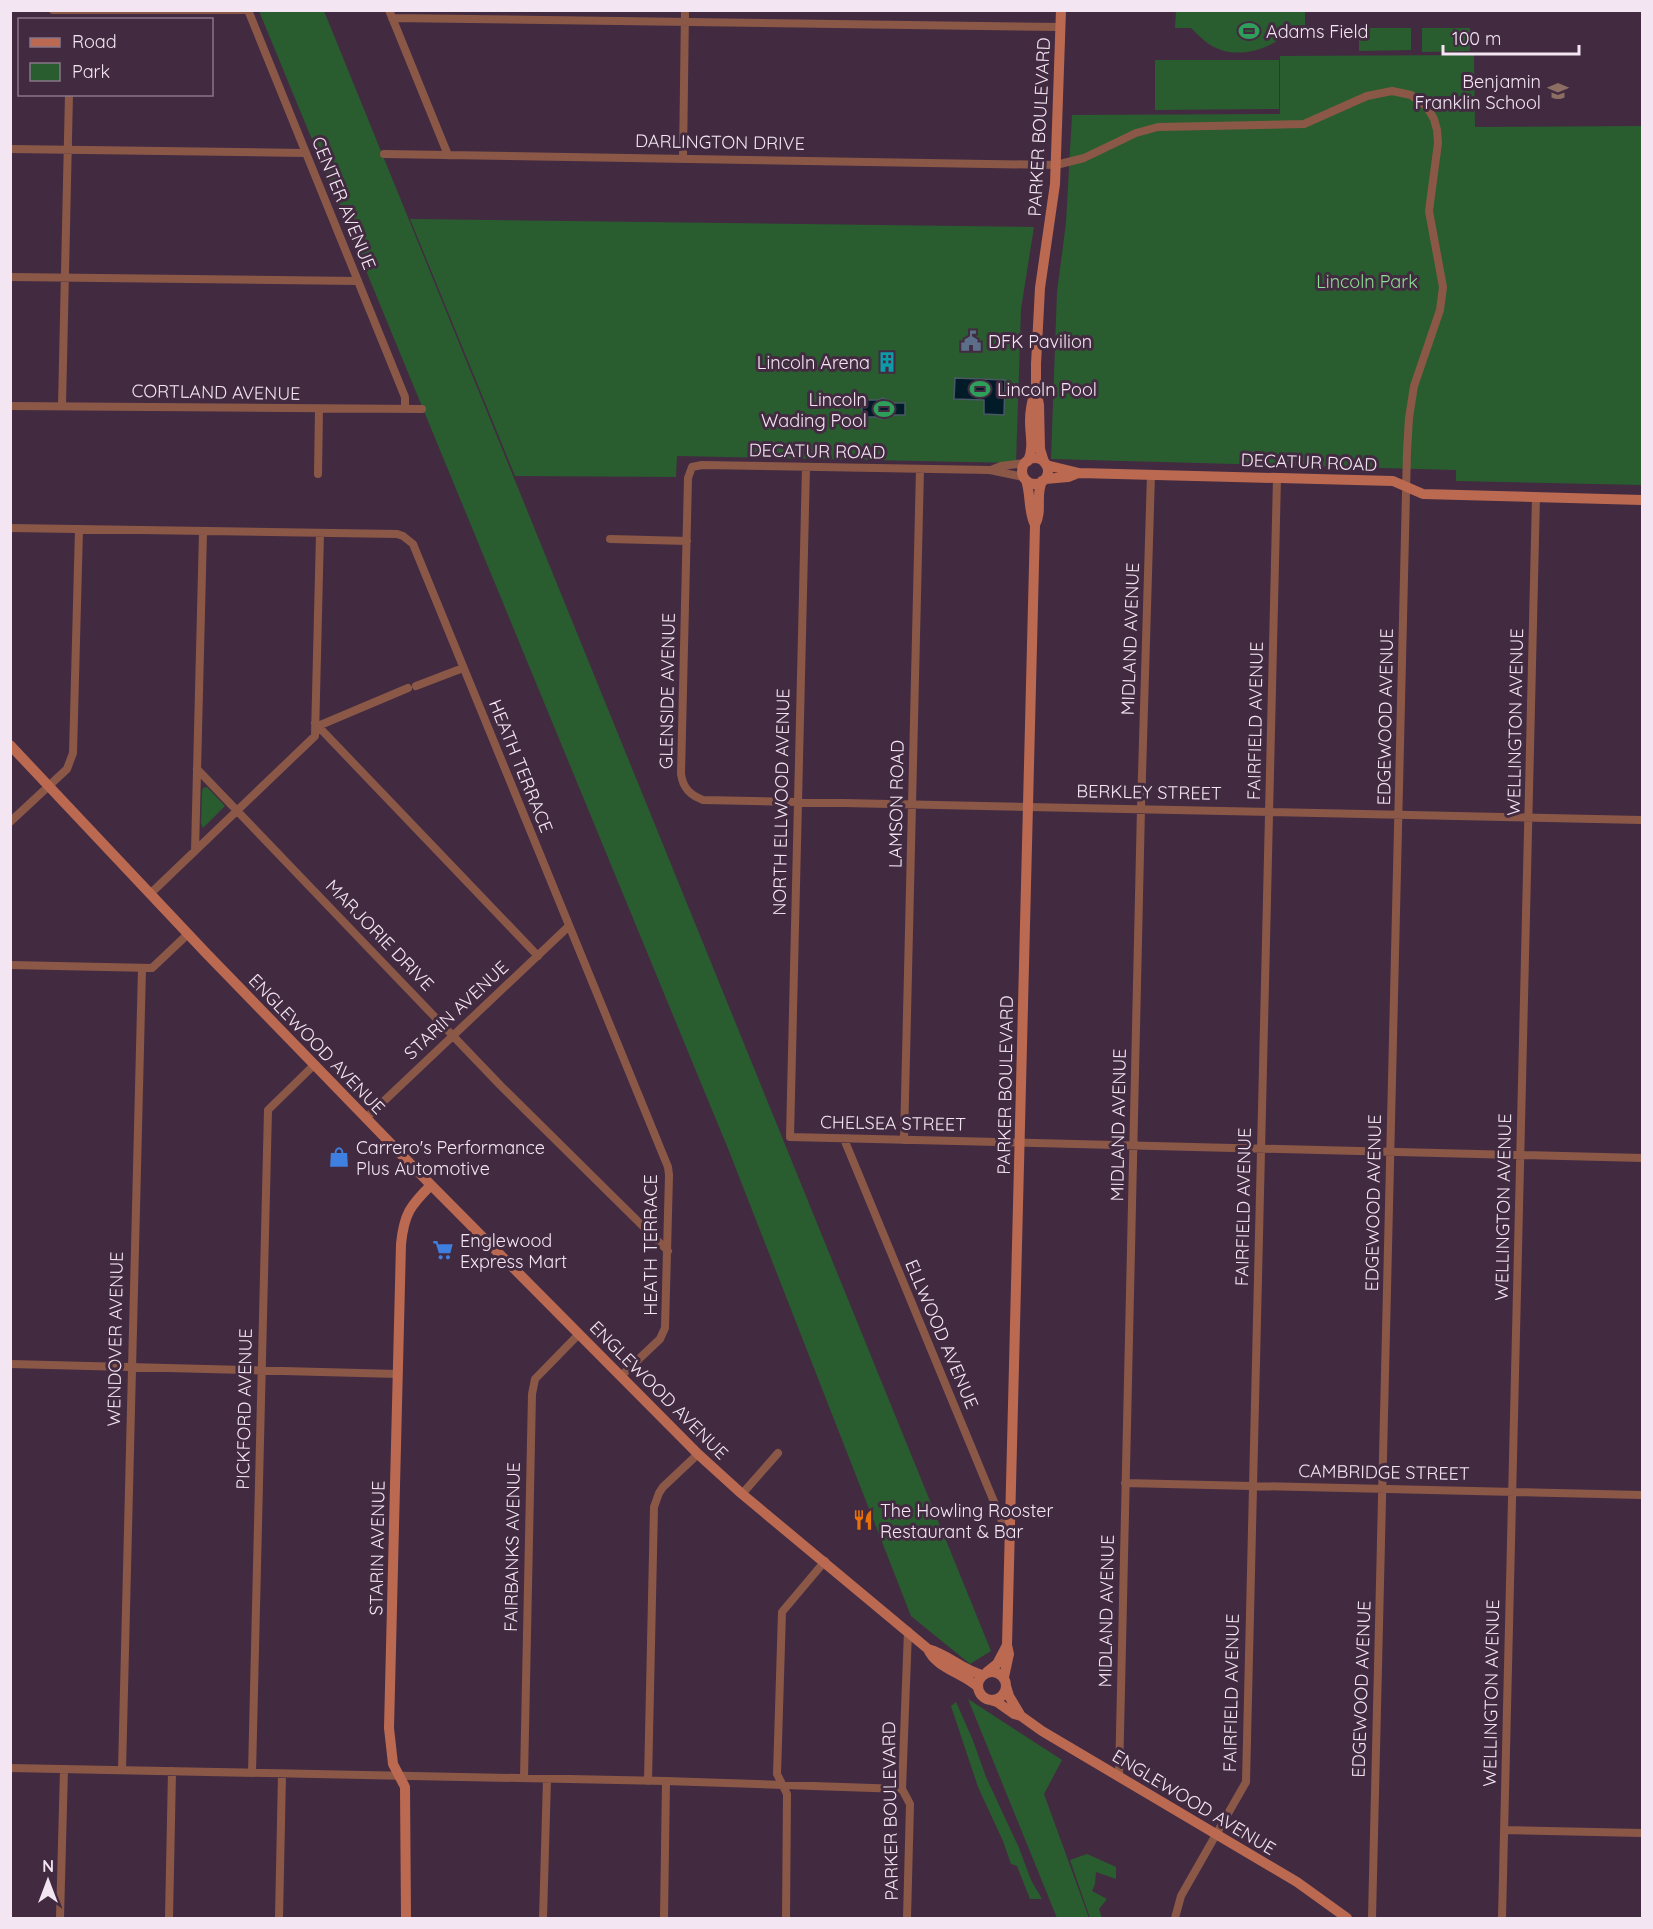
<svg xmlns="http://www.w3.org/2000/svg" width="1653" height="1929" viewBox="0 0 1653 1929" font-family="Quicksand,sans-serif">
<rect width="100%" height="100%" fill="#422b41"/>
<path fill="#295d2f" d="M259 11H324L991 1651 970 1664 911 1616 729 1151Z
M1176 11H1305V34L1287 33C1270 49 1243 57 1221 50 1209 46 1200 37 1191 28H1175Z
M1359 28H1411V50L1359 51Z
M1422 28H1470V51L1422 52Z
M1474 55 1475 127 1642 126V485L1456 481V470L1051 459 1057 292 1066 223 1072 115 1280 114V56Z
M1155 60H1279V109L1155 110Z
M410 219 1034 227 1021 309 1016 463 677 456 676 477 515 476Z
M207 787 225 806 203 828 201 824 202 791 203 788Z
M968 1699 1062 1760 1044 1794 1089 1918H1057Z
M956 1702 972 1738 986 1777 1019 1848 1031 1880 1042 1899H1030L1017 1866 1011 1864 1003 1841 978 1787 951 1706Z
M1087 1854 1116 1867V1879L1096 1872 1095 1884 1092 1891 1107 1899 1099 1909 1102 1918H1090L1070 1860Z"/>
<path fill="#021b28" stroke="#4a5865" stroke-width="1.5" d="M955 378 1005 380 1004 415 984 414V400L954 399Z
M883 398 893 403H905V415H891L883 419 876 417H862V400H878Z"/>
<g fill="none" stroke-linecap="round" stroke-linejoin="round">
<path stroke="#8b5848" stroke-width="8" d="M53 10H248L405 397V409
M389 10 448 155
M392 18 1061 27
M10 149 306 153
M384 154 1056 165 1084 158 1136 133 1158 127 1304 124 1367 96 1392 91 1411 95 1427 107 1434 119 1437 130 1438 143 1429 211 1443 287 1440 310 1414 386 1409 418 1407 451 1372 1918
M683 158 685 10
M10 277 358 281
M10 406 422 409
M62 406 69 94
M806 467 790 1137 1642 1158
M991 470 1001 466 1025 463
M318 474 319 409
M1023 477 990 470 702 465 692 467 688 478 681 774C683 788 690 795 703 800L1642 820
M10 528 397 534 403 536 413 544 668 1167 669 1175 665 1328 660 1339 622 1375
M610 539 687 541
M416 686 463 668
M315 723 538 956
M318 726 408 688
M197 769 501 1086 668 1251
M10 822 67 769 73 753 79 529
M195 851 203 532
M150 894 315 736 320 533
M10 965 152 968 188 934
M366 1118 569 926
M844 1139 1009 1538
M904 1140 920 469
M10 1364 398 1374
M1125 1483 1642 1495
M742 1494 778 1453
M10 1768 666 1781 902 1789
M122 1770 142 968
M252 1773 268 1110 314 1065
M1119 1777 1141 808 1151 474
M524 1778 532 1394 535 1379 579 1334
M648 1781 654 1507 659 1493 663 1487 698 1454
M1504 1830 1642 1833
M60 1918 64 1769
M169 1918 172 1771
M279 1918 282 1774
M543 1918 547 1779
M664 1918 666 1781
M786 1918 787 1794 777 1774 782 1612 825 1561
M907 1918 910 1804 902 1789 908 1631
M1175 1918 1181 1896 1246 1782 1277 478
M1502 1918 1536 497"/>
<path stroke="#bb6a51" stroke-width="10" d="M1022 471a13 13 0 1 1 26 0a13 13 0 1 1-26 0Z
M1028 461C1034 448 1030 435 1030 421 1030 410 1032 401 1035 391
M1044 462 1040 449 1039 405 1036 388V364L1040 288 1055 184 1061 10
M1046 465 1079 473 1393 481 1423 494 1642 500
M1045 479 1068 477 1078 473
M1026 480C1031 495 1028 511 1035 525
M10 745 206 953 431 1185 698 1454 742 1494 928 1649C948 1654 962 1670 983 1675
M928 1649C936 1668 963 1673 978 1687
M978 1686a14 14 0 1 1 28 0a14 14 0 1 1-28 0Z
M987 1672 997 1664 1007 1645
M1004 1677 1009 1654 1007 1645 1035 525C1043 510 1035 497 1042 481
M1006 1686 1009 1696 1021 1716
M990 1700 997 1702 1014 1714 1021 1716 1042 1731 1297 1882 1347 1918
M406 1918 405 1787 393 1764 389 1728 401 1244C404 1214 410 1206 431 1185"/>
</g>
<defs>
<g id="stadium-bare" transform="scale(1.62)"><path d="M0-5a6.5 5 0 1 0 0 10a6.5 5 0 1 0 0-10ZM-3.5-1.8h7v3.6h-7Z" fill="#2e9e5b" stroke="#422b41" stroke-width="2.5" paint-order="stroke"/></g>
<g id="school-bare" transform="scale(1.62)"><path d="M0-5L7-2L0 1L-7-2ZM-4 1L0 2.5L4 1V4Q0 6-4 4Z" fill="#8d6e63" stroke="#422b41" stroke-width="2.5" paint-order="stroke"/></g>
<g id="civic-bare" transform="scale(1.62)"><path d="M-.6-6.5H3V-4.5H.6V-3L4-1V1h2V6H-6V1h2V-1L-.6-3ZM-1.2 2.5V6h2.4V2.5Z" fill="#5c6f8a" stroke="#422b41" stroke-width="2.5" paint-order="stroke"/></g>
<g id="building-bare" transform="scale(1.62)"><path d="M-4-6H4V6H1V3H-1V6H-4ZM-2.5-4.3h1.7v1.8h-1.7ZM.8-4.3h1.7v1.8H.8ZM-2.5-1h1.7V.8h-1.7ZM.8-1h1.7V.8H.8Z" fill="#0f9aa8" stroke="#422b41" stroke-width="2.5" paint-order="stroke"/></g>
<g id="shop-bare" transform="scale(1.62)"><path d="M-5-2.5h2.3a2.7 3.5 0 0 1 5.4 0H5L5.5 6h-11ZM-1.5-2.5h3a1.5 2.3 0 0 0-3 0Z" fill="#3f7fe0" stroke="#422b41" stroke-width="2.5" paint-order="stroke"/></g>
<g id="supermarket-bare" transform="scale(1.62)"><path d="M-6-5.5h2.5l.6 2H6L4.5 2H-2.5L-4.4-4H-6ZM-1.5 3.2a1.3 1.3 0 1 0 .1 0ZM3 3.2a1.3 1.3 0 1 0 .1 0Z" fill="#3f7fe0" stroke="#422b41" stroke-width="2.5" paint-order="stroke"/></g>
<g id="restaurant-bare" transform="scale(1.62)"><path d="M-5-6h1v4h1v-4h1v4h1v-4h1v5L-1.5 .5V6h-2V.5L-5-1ZM5-6V6H3V1.5H1.5Q1.5-4 5-6Z" fill="#e8710a" stroke="#422b41" stroke-width="2.5" paint-order="stroke"/></g>
</defs>
<g fill-rule="evenodd">
<use href="#stadium-bare" x="1249" y="31"/>
<use href="#school-bare" x="1558" y="91"/>
<use href="#civic-bare" x="971" y="341"/>
<use href="#building-bare" x="887" y="362"/>
<use href="#stadium-bare" x="980" y="389"/>
<use href="#stadium-bare" x="884" y="409"/>
<use href="#shop-bare" x="339" y="1157"/>
<use href="#supermarket-bare" x="443" y="1250"/>
<use href="#restaurant-bare" x="863" y="1520"/>
</g>
<g text-anchor="middle" dominant-baseline="central" stroke-width="6" stroke-linejoin="round" paint-order="stroke">
<g font-size="18" fill="#f3e5f2" stroke="#422b41" text-anchor="start">
<text x="1266" y="31">Adams Field</text>
<text x="1541" y="81" text-anchor="end">Benjamin<tspan x="1541" dy="21">Franklin School</tspan></text>
<text x="988" y="341">DFK Pavilion</text>
<text x="870" y="362" text-anchor="end">Lincoln Arena</text>
<text x="997" y="389">Lincoln Pool</text>
<text x="867" y="399" text-anchor="end">Lincoln<tspan x="867" dy="21">Wading Pool</tspan></text>
<text x="356" y="1147">Carrero's Performance<tspan x="356" dy="21">Plus Automotive</tspan></text>
<text x="460" y="1240">Englewood<tspan x="460" dy="21">Express Mart</tspan></text>
<text x="880" y="1510">The Howling Rooster<tspan x="880" dy="21">Restaurant &amp; Bar</tspan></text>
</g>
<g font-size="18" fill="#f3e5f2" stroke="#422b41">
<text transform="translate(1039 127) rotate(-87)">PARKER BOULEVARD</text>
<text transform="translate(720 142) rotate(1)">DARLINGTON DRIVE</text>
<text transform="translate(344 203) rotate(68)">CENTER AVENUE</text>
<text transform="translate(216 392) rotate(1)">CORTLAND AVENUE</text>
<text transform="translate(817 451) rotate(1)">DECATUR ROAD</text>
<text transform="translate(1309 462) rotate(2)">DECATUR ROAD</text>
<text transform="translate(1130 639) rotate(-88)">MIDLAND AVENUE</text>
<text transform="translate(667 691) rotate(-89)">GLENSIDE AVENUE</text>
<text transform="translate(1385 717) rotate(-89)">EDGEWOOD AVENUE</text>
<text transform="translate(1255 721) rotate(-89)">FAIRFIELD AVENUE</text>
<text transform="translate(1515 722) rotate(-89)">WELLINGTON AVENUE</text>
<text transform="translate(521 766) rotate(68)">HEATH TERRACE</text>
<text transform="translate(1149 792) rotate(1)">BERKLEY STREET</text>
<text transform="translate(781 802) rotate(-89)">NORTH ELLWOOD AVENUE</text>
<text transform="translate(896 804) rotate(-89)">LAMSON ROAD</text>
<text transform="translate(380 935) rotate(46)">MARJORIE DRIVE</text>
<text transform="translate(456 1010) rotate(-43)">STARIN AVENUE</text>
<text transform="translate(317 1044) rotate(46)">ENGLEWOOD AVENUE</text>
<text transform="translate(1005 1085) rotate(-89)">PARKER BOULEVARD</text>
<text transform="translate(893 1123) rotate(1)">CHELSEA STREET</text>
<text transform="translate(1118 1125) rotate(-89)">MIDLAND AVENUE</text>
<text transform="translate(1373 1203) rotate(-89)">EDGEWOOD AVENUE</text>
<text transform="translate(1243 1207) rotate(-89)">FAIRFIELD AVENUE</text>
<text transform="translate(1503 1207) rotate(-89)">WELLINGTON AVENUE</text>
<text transform="translate(650 1245) rotate(-90)">HEATH TERRACE</text>
<text transform="translate(942 1334) rotate(67)">ELLWOOD AVENUE</text>
<text transform="translate(115 1339) rotate(-89)">WENDOVER AVENUE</text>
<text transform="translate(659 1390) rotate(45)">ENGLEWOOD AVENUE</text>
<text transform="translate(244 1409) rotate(-89)">PICKFORD AVENUE</text>
<text transform="translate(1384 1472) rotate(1)">CAMBRIDGE STREET</text>
<text transform="translate(512 1547) rotate(-89)">FAIRBANKS AVENUE</text>
<text transform="translate(377 1548) rotate(-89)">STARIN AVENUE</text>
<text transform="translate(1106 1611) rotate(-89)">MIDLAND AVENUE</text>
<text transform="translate(1361 1689) rotate(-88)">EDGEWOOD AVENUE</text>
<text transform="translate(1231 1693) rotate(-89)">FAIRFIELD AVENUE</text>
<text transform="translate(1491 1693) rotate(-89)">WELLINGTON AVENUE</text>
<text transform="translate(1194 1802) rotate(31)">ENGLEWOOD AVENUE</text>
<text transform="translate(890 1811) rotate(-91)">PARKER BOULEVARD</text>
</g>
<g font-size="18" fill="#8cdf93" stroke="#422b41">
<text x="1367" y="281">Lincoln Park</text>
</g>
</g>
<rect width="1653" height="1929" fill="none" stroke="#f3e5f2" stroke-width="24"/>
<rect x="18" y="18" width="195" height="78" fill="#422b41" stroke="#897588" stroke-width="1.5"/>
<rect x="30" y="38" width="30" height="9" fill="#bb6a51" stroke="#897588" stroke-width="1.5"/>
<text x="72" y="48" font-size="18" fill="#f3e5f2">Road</text>
<rect x="30" y="63" width="30" height="18" fill="#295d2f" stroke="#897588" stroke-width="1.5"/>
<text x="72" y="78" font-size="18" fill="#f3e5f2">Park</text>
<g transform="translate(48 1881)" stroke="#422b41" stroke-width="4.5" paint-order="stroke">
<path d="M0-4.5L10 22L0 15L-10 22Z" fill="#f3e5f2"/>
<text y="-9" font-size="16" font-weight="bold" text-anchor="middle" fill="#f3e5f2">N</text>
</g>
<path d="M1443 45v9h136v-9" fill="none" stroke="#f3e5f2" stroke-width="3"/>
<text x="1452" y="45" font-size="18" fill="#f3e5f2" stroke="#422b41" stroke-width="4.5" paint-order="stroke">100 m</text>
</svg>
